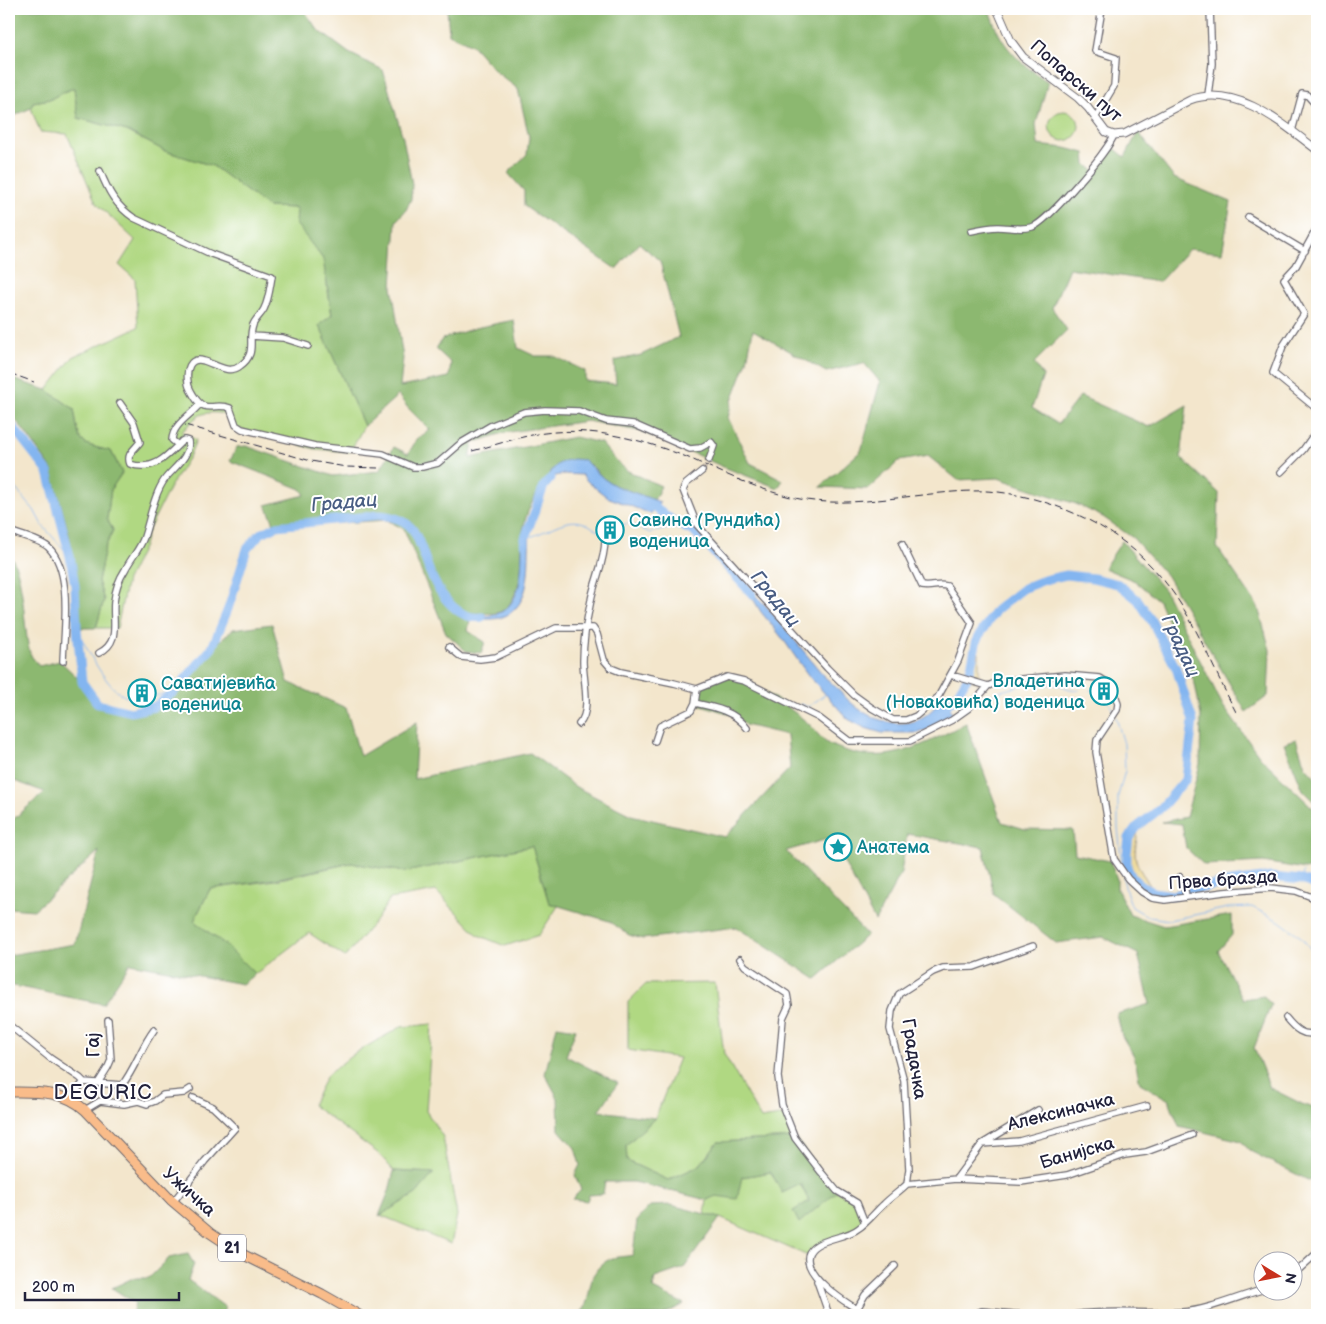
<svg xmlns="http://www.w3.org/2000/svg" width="1326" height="1324" viewBox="0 0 1326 1324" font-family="'Balsamiq Sans',sans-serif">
<rect width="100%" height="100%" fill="#fff"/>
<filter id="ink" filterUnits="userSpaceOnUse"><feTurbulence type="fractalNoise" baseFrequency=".02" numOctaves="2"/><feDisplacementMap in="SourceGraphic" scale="10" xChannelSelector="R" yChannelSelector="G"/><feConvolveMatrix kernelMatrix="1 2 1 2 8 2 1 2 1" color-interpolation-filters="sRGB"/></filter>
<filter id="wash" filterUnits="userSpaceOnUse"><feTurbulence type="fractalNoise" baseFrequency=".0096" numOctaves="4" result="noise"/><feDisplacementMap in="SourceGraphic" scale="20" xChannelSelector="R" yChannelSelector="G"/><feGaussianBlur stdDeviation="1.12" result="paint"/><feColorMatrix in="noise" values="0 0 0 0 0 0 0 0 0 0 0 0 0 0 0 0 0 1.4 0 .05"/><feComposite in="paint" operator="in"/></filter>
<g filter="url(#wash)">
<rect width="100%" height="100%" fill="#f3e6cc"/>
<path fill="#b0d882" stroke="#697d5e" d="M74 88 78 118 127 131 165 151 213 166 268 207 297 208V224L323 259 332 316 319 325 364 426 350 452 315 449 232 427 226 414C201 410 197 415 182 432L196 440 189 457 170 487 147 533 144 546 127 580 117 628H96L104 600 98 581 105 548 113 530 107 519 111 489 122 473 111 451C76 443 80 444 74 409L47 390 73 357 138 327 135 279 119 265 135 240 96 203 67 134 40 132 31 108 33 102 51 99 61 93Z
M1049 126a15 15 0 1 1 30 0a15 15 0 1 1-30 0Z
M532 846 549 903 558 906 539 935 505 946 478 935 436 891 390 899 376 920 345 957 309 933 255 974 228 947 194 921 210 889 276 880 351 863 405 872Z
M715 983 724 1054 761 1119 787 1115 795 1138 718 1142 699 1166 668 1180 627 1161 626 1145 655 1118 679 1058 628 1050V1002L646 984Z
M432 1024 426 1111 443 1137 457 1215 451 1244 380 1215 416 1194 433 1173 394 1171 379 1154 312 1105 327 1075 355 1053 401 1027Z
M771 1172 782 1193 800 1184 809 1201 837 1191 857 1203 865 1223 858 1230 816 1246 808 1256 720 1218 705 1214 707 1200 742 1177Z"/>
<path fill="#8cb870" stroke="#576d56" d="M9 9H303L318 30 349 53 383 70 403 138 412 184 411 199 406 210 396 221 392 287 403 358 400 387 449 377 451 363 436 349 442 339 475 328 514 320 518 348 535 356H554L585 371V381L616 384 614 361 641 355 679 337 660 261 639 243 616 269 524 206V191L508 173 527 154 529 137 518 89 496 72 472 45 449 34 447 9H989C1000 46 1017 61 1048 82L1036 124 1038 145 1065 148 1085 153 1086 164 1094 171 1114 148 1125 157 1138 132 1174 178 1231 202 1222 253 1189 249 1159 282 1069 268 1052 308 1067 330 1034 363 1043 376 1032 408 1058 424 1080 396 1149 427 1187 405 1181 458 1219 493 1217 547 1258 607 1270 650 1268 696 1246 712 1167 576 1133 538 1103 517 1076 504 998 478 958 480 928 456 899 461 868 489 820 487 861 451 880 382 864 363 826 372 753 330 747 361 732 400 728 418 750 463 783 480 778 488 721 466 682 448 639 431 587 421 503 433 473 443 470 458 575 437 601 443 617 462 628 471 661 486 654 500 616 486 604 479 591 465 552 470C541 487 528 505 524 525 519 550 526 572 514 596 511 602 508 608 502 611 495 615 480 613 471 613L468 631 485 642 481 653 466 651 446 633 404 529 387 520 295 526 277 530 266 505 305 495 301 489 230 461 237 447 246 446 333 476 379 471 394 447 408 454 417 439 430 430 408 408 398 395 364 426 319 325 332 315 323 259 296 224 297 208 268 207 213 166 165 151 127 131 78 118 74 88 61 93 51 99 33 102 31 108 9 118Z
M9 378 47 390 74 409C80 444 76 443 111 451L122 473 111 489 107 519 113 530 105 548 98 581 104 600 96 628H81L76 570 69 535 51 468 19 424 9 414Z
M1122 541 1165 591 1223 706 1260 757 1317 812V873L1311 870 1263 862 1204 865 1186 848 1182 824 1162 822 1186 817 1200 764 1201 716 1195 684 1159 601 1135 581 1104 568Z
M9 554C25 572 23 629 30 653 32 658 36 662 39 666L60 661 82 682 98 704 131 712 154 707 174 692 212 648 233 629 272 624 288 682 346 708 360 756 417 722 414 779 530 753 576 787 631 815 725 837 790 768 787 735 745 725 736 716 695 703 697 689 724 675C756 684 783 702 809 724 815 730 820 738 827 743 831 746 837 747 841 749 888 767 925 744 966 723L1002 822 1025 829 1073 830 1075 854 1110 861 1117 879V889L1130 915 1164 926 1232 915V935L1218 951 1243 999 1264 996 1271 1005 1254 1048 1270 1088 1302 1104 1317 1109V1178L1308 1180 1250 1151 1241 1141 1179 1126 1169 1100 1140 1083 1134 1056 1122 1036 1117 1014 1150 1004 1138 954 1103 937 1056 943 994 894 983 847 907 834 901 873 875 921 831 838 786 851 867 935 816 979 736 927 643 939 629 935 609 921 549 903 532 846 405 872 351 863 275 879 210 889 194 921 228 947 255 974 242 984 130 963 103 1004 9 985V955L75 944 99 851 34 910 9 908V823L45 792 9 779Z
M1296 739 1305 766 1317 779V804L1303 790 1284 743Z
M557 1026 576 1029 566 1056 618 1083 599 1111 655 1118 626 1145 627 1161 668 1180 699 1166 718 1142 795 1138 837 1191 799 1223 793 1211 809 1201 801 1184 782 1193 771 1172 742 1177 737 1199 716 1196 707 1200 634 1182H605L603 1194 589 1195 587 1201 572 1199 581 1190 575 1175 580 1165 575 1148 559 1130 558 1098 545 1074Z
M394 1171 434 1173 416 1194 379 1216 389 1191Z
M671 1205 720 1218 684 1268 655 1278 653 1289 684 1304 663 1315H579C596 1298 582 1273 610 1259 616 1256 626 1257 633 1255L637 1220 650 1206Z
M188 1254 194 1264 188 1280 225 1307 222 1315H132L135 1303 112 1288 133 1278H149L169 1258Z"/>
<path fill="#eeda9e" stroke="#887e6c" d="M974 652 979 653V683L967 678 971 667Z
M1137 827C1139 838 1133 849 1136 860 1139 872 1149 881 1153 892 1124 877 1117 854 1137 827Z"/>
<path fill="#83b5f0" stroke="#526c96" d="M573 459 584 460 604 479 616 486 660 502 651 514 607 497 588 482 582 475 564 474 555 476 544 486C552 470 554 462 573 459Z
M523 534H530C527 561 535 607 500 618 492 620 481 619 472 619 481 616 495 616 503 611 526 595 520 558 523 534Z
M744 584 768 608 825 677C837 687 846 700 859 709 876 721 902 729 921 718 929 714 935 707 941 700L953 713 929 729 919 733H882L865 728 848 719 808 675 783 639 761 612Z"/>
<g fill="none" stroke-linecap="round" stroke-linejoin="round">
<path stroke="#83b5f0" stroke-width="1" d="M9 481 34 510 42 525 70 556
M529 537C547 533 565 516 584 523 589 524 594 529 598 531L629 523 650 533 681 526
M77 628C85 646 107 691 127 697 138 700 163 694 174 692
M1090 690 1104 691 1113 711
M956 696 972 702
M975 703 1001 691 1031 683 1059 685 1070 689 1079 690
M800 704 808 707 827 693
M1116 717 1124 744 1125 771 1118 796V828L1122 865
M1123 877 1126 891 1132 907 1149 917 1169 920 1228 908 1252 907 1279 921 1300 936 1317 957
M1302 880 1303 872"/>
<path stroke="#83b5f0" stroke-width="9" d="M9 422 48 472 70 556 75 586 77 628 82 682 98 704 131 712 154 707 174 692 212 648 228 609 247 549 260 534 277 526 379 515C391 516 406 520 413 530 422 544 425 562 432 577 441 596 459 621 482 617
M644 504 655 508 681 526 694 532 752 594
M525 544V538L544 486 551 478
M939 713 956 696 967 678 971 667 977 639 996 610 1024 588 1044 580 1066 575 1093 578 1118 584 1138 600 1151 620 1176 668 1193 721 1186 779 1161 808 1137 827 1129 838 1127 853V867L1132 877 1140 885 1153 892 1173 895 1224 883 1271 877 1302 880 1317 886"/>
</g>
</g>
<g filter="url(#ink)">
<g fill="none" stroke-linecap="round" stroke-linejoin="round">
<path stroke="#c9bfaf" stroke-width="5.5" stroke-dasharray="5.5 3" stroke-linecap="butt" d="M702 471 709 460"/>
<g stroke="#6b676e" stroke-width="8">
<path id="minor" d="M1208 95 1212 64 1210 9
M1095 118 1114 86 1116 58 1095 51 1102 9
M1292 131 1302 94 1307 95 1317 106
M100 171C108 191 116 206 134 218L211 254 272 276C270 287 269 299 264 309 261 315 255 319 253 325 247 341 258 353 240 366 229 375 215 364 204 361 189 356 186 371 188 382 188 387 191 391 194 396 205 415 215 402 230 408L236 425 242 429 315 446 383 454 413 467H422L438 463 461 443 490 426 524 412 545 410 579 411 606 421 633 424 690 449 700 448 711 442 714 446 709 460
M1248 217 1305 251
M1317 228 1296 266 1284 279 1304 314 1283 346 1273 373 1317 409
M971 231C980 229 989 227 998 227 1009 227 1021 230 1032 227 1047 223 1108 151 1114 135
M251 336 283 338 308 346
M178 445 172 440C173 424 190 416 199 405
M702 471 686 484 683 490 697 525 827 668 854 695 872 708 893 720H906L916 716 938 697 958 661 972 623 947 586C937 583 933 588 922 586L902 544
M1281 472 1303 450 1317 430
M9 531C19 535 40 540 48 547 73 570 64 629 63 661
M449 647 461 657 480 659 496 657 556 628H593L597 634 604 660 611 668 621 672 674 683 697 689 727 677 744 681 819 718 849 741H910L952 720 969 708 988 686 1000 681 1065 675 1100 678 1108 683 1114 690 1118 704 1117 710 1097 740 1096 752 1114 859 1128 879 1142 892 1152 898 1165 900 1224 892 1271 888 1296 891 1317 899
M99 653C121 642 112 622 114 602 115 591 119 579 125 570 131 558 140 549 144 537 150 519 154 494 165 479 173 468 191 457 188 441L184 440 182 441C167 456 154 472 130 464 126 454 134 450 140 442L134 423 120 403
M951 675 988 686
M697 689 695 703C714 707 735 711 747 728
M579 724C592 712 583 678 583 661 583 642 587 618 591 600 595 579 605 561 605 540
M655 741 660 726 691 711 695 703
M1180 877 1184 884 1186 897
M740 959 745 966 787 994 789 1005 783 1018 778 1077 782 1105 795 1138 821 1172 837 1191 857 1203 865 1223
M1286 1018C1294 1028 1304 1038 1317 1032
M9 1025 50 1058 80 1078 84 1082 69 1099
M84 1082 122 1085C135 1069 141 1047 154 1030
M98 1083 108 1067 111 1060 108 1020
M85 1110 100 1101 124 1104 138 1101 147 1104 155 1101 163 1095 184 1093 190 1089
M982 1144 1019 1141 1147 1106
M956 1179 982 1144 1038 1110
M907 1184 956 1179 1021 1182 1067 1175 1125 1155 1146 1152 1192 1135
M173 1202 205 1161 235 1128 213 1107 193 1098
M1294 1274 1317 1253
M817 1281 829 1315
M857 1309 865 1295 895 1266
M851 1315 861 1312
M869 1315C853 1309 788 1268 814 1247 826 1237 847 1238 859 1228 869 1221 875 1212 884 1204 891 1197 900 1191 907 1184L909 1169 904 1081 890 1029 892 1011 899 994 933 972 943 968 974 967 1033 946
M971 1315 982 1311 1025 1315
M1074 1315C1110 1309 1146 1315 1182 1312 1205 1311 1241 1296 1264 1289"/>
</g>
<g stroke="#6b676e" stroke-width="9">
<path id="tertiary" d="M997 9 1011 41 1023 57 1078 98 1088 108 1106 132 1114 135 1124 134 1190 100C1236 83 1283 124 1317 150"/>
</g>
<g stroke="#6b676e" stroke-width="11">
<path id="primary" d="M9 1092C35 1092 64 1090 85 1110L171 1200 210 1233 240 1253 322 1294 359 1315"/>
</g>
<use href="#minor" stroke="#fff" stroke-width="5.5"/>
<use href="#tertiary" stroke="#fff" stroke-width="7"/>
<use href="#primary" stroke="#f9bc8a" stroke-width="9"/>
<path stroke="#22223b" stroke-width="1" stroke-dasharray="8 4" stroke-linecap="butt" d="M9 373 34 382
M185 425 311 461 346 467 378 468
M472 451C492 446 512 439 532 435 584 425 636 437 684 456 722 472 759 491 800 499 854 509 918 492 973 491 994 490 1014 494 1034 499 1091 515 1140 545 1174 594 1199 630 1215 673 1236 712"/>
</g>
</g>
<defs>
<g id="building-ring" transform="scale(1.4375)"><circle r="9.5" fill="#fff" stroke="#0f9aa8" stroke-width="1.5"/><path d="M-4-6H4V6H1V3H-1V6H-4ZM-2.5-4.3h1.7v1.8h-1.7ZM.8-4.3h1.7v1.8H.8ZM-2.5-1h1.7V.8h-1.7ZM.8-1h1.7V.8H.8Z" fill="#0f9aa8"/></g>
<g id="sight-ring" transform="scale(1.4375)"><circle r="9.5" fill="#fff" stroke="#0f9aa8" stroke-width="1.5"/><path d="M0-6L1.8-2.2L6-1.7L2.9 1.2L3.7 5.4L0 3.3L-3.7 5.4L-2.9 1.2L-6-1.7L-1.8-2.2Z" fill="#0f9aa8"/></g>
</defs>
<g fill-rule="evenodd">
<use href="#building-ring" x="610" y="530"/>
<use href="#building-ring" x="1104" y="691"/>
<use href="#building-ring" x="142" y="693"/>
<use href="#sight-ring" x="838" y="847"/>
</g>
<g text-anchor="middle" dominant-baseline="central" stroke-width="4" stroke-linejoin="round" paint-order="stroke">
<rect fill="#fff" stroke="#646476" stroke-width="1" x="218" y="1234.5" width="28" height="27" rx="4"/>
<g font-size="16" font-weight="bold" fill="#22223b">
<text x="232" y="1248">21</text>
</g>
<g font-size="18" fill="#22223b" stroke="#fff">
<text transform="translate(1076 81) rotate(41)">Попарски пут</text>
<text transform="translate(1223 880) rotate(-4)">Прва бразда</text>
<text transform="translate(93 1045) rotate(-90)">Гај</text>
<text transform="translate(914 1059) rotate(81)">Градачка</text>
<text transform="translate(1061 1112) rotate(-14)">Алексиначка</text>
<text transform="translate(1077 1153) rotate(-16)">Банијска</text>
<text transform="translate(189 1192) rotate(42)">Ужичка</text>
</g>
<g font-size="18" fill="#0d838f" stroke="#fff" text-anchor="start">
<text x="629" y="520">Савина (Рундића)<tspan x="629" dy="21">воденица</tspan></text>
<text x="1085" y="681" text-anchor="end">Владетина<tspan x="1085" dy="21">(Новаковића) воденица</tspan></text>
<text x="161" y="683">Саватијевића<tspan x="161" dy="21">воденица</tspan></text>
<text x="857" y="847">Анатема</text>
</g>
<g font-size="19" font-style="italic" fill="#495d83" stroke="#fff">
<text transform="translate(344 503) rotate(-5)">Градац</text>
<text transform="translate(775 599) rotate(51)">Градац</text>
<text transform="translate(1180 646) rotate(65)">Градац</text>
</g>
<g font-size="20" letter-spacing="1" fill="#22223b" stroke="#fff">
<text x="103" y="1093">DEGURIC</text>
</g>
</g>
<rect width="1326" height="1324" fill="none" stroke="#fff" stroke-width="30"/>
<g transform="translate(1278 1276) rotate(100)"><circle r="24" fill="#ffffff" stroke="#a7a7b1"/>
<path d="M0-4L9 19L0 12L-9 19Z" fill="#c8321e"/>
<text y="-8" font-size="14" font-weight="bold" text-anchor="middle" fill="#22223b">N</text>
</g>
<path d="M25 1292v8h154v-8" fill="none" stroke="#22223b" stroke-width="2.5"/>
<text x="32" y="1292" font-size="15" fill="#22223b" stroke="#ffffff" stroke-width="4" paint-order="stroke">200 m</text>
</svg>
